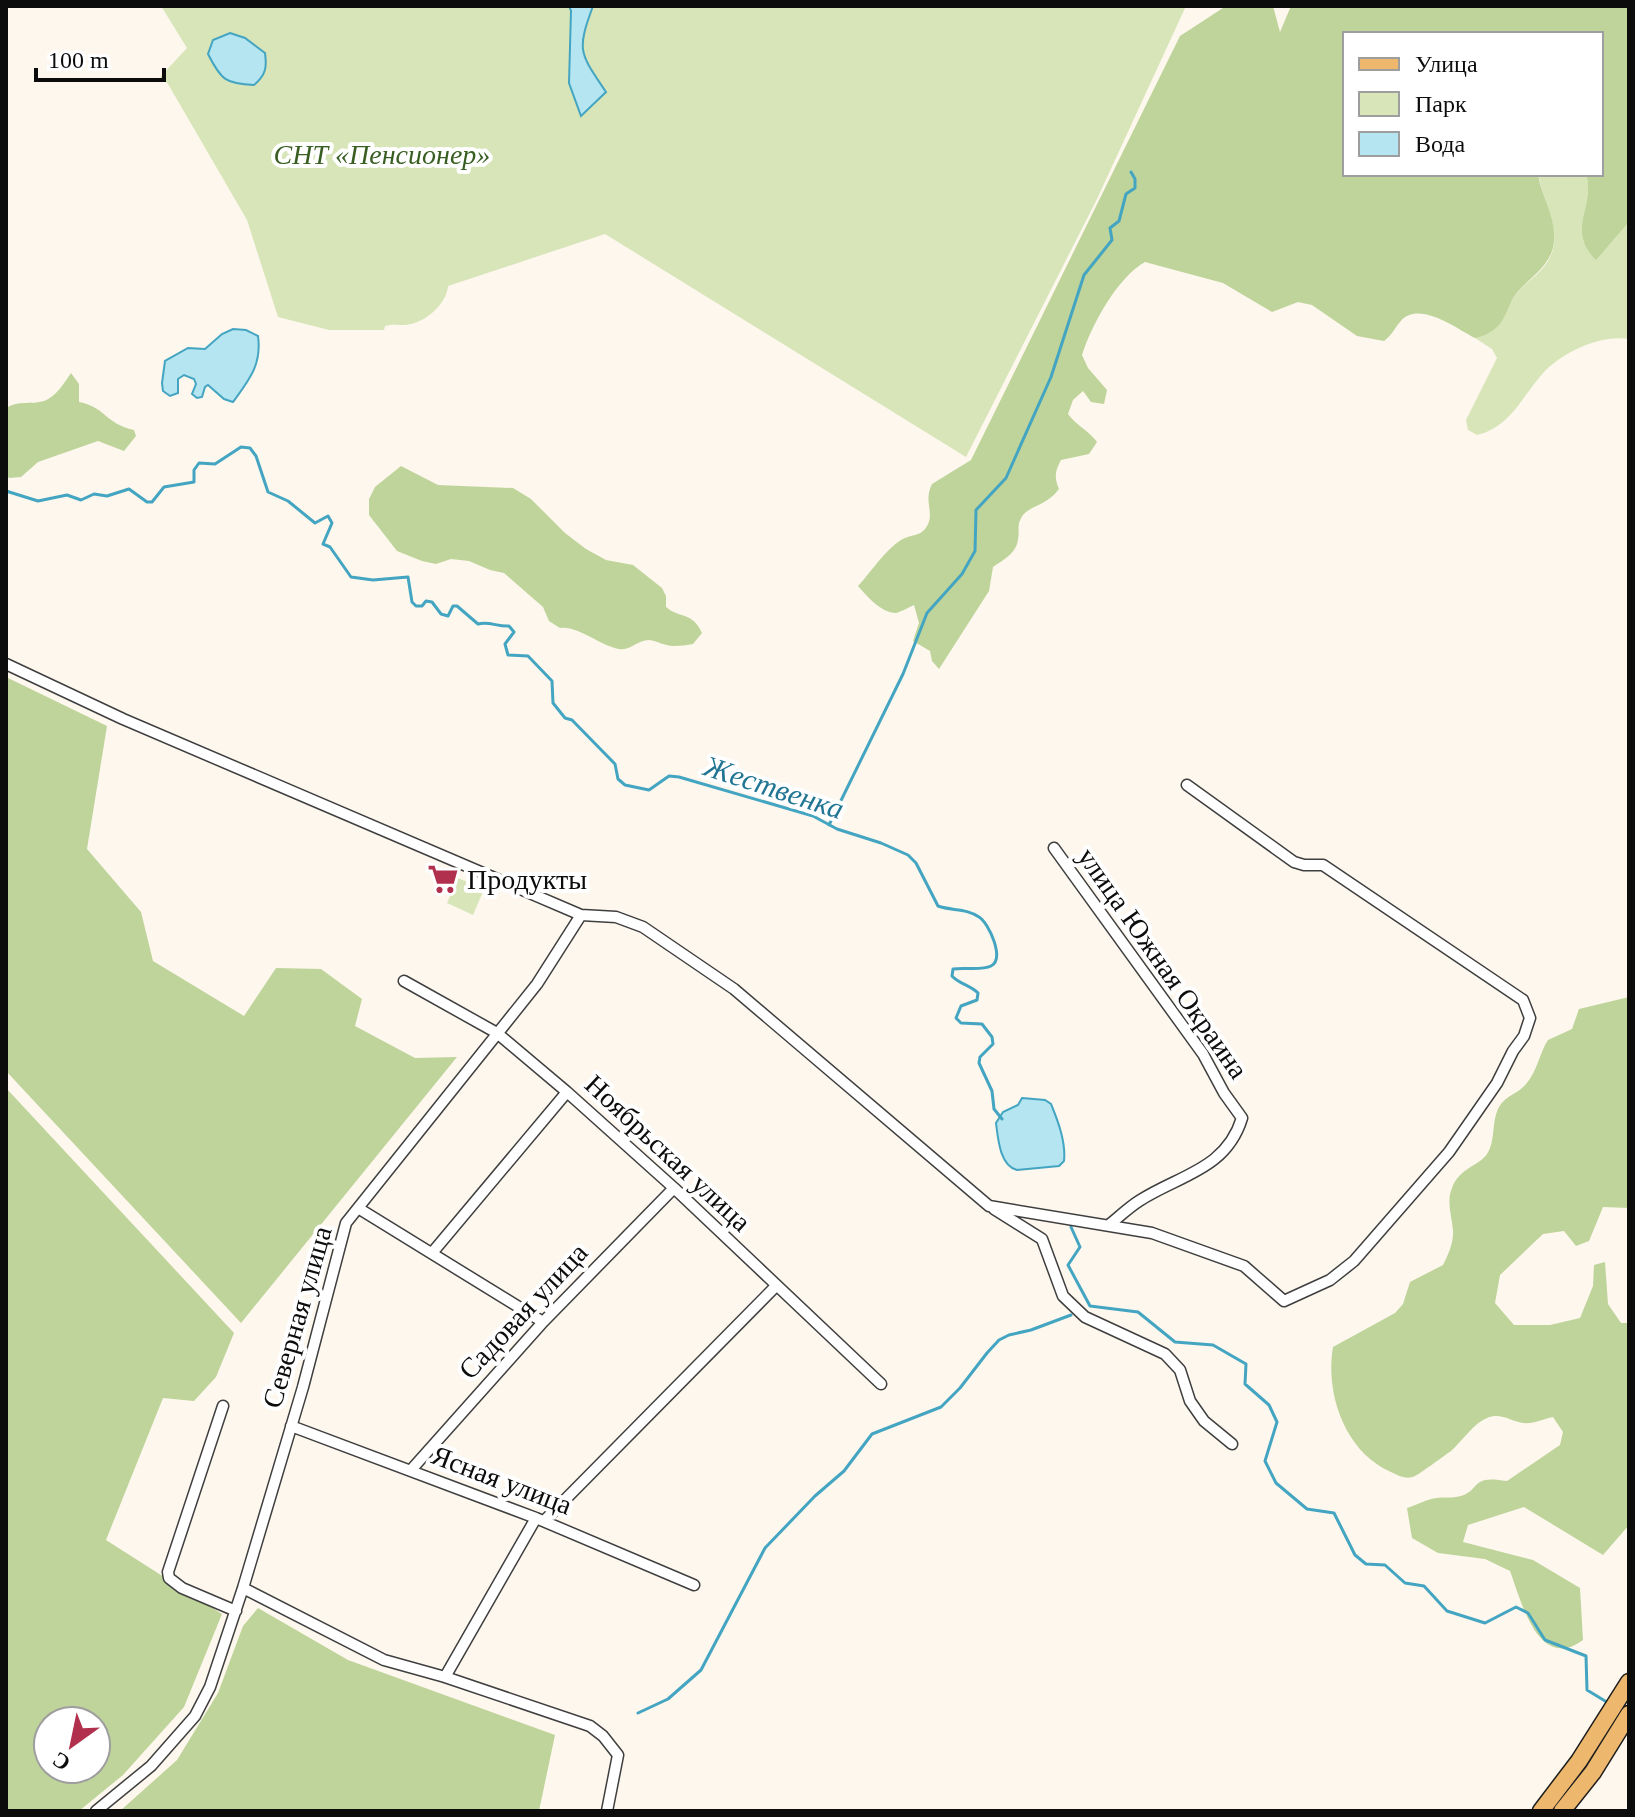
<svg xmlns="http://www.w3.org/2000/svg" width="1635" height="1817" viewBox="0 0 1635 1817" font-family="Georgia,serif">
<rect width="100%" height="100%" fill="#fdf7ed"/>
<path fill="#d8e5b9" d="M161 6H1186L1097 199 966 457 605 234 448 286C447 304 424 324 405 325 398 325 393 324 385 326L384 330H329L278 317 247 220 168 84 160 77 187 48Z
M1538 174C1554 177 1570 174 1586 174 1596 207 1565 229 1596 259L1629 222V339C1601 334 1563 352 1544 372 1522 396 1511 427 1477 435L1468 430 1466 420 1497 358 1492 349 1475 338C1495 332 1502 318 1512 300 1520 287 1533 279 1542 269 1569 240 1544 205 1538 174Z
M458 878 484 889 473 915 447 903Z"/>
<path fill="#bfd49a" fill-rule="evenodd" d="M1226 6H1273L1280 32 1291 6H1629V222L1596 260C1565 229 1596 207 1586 174H1601V34H1345V174H1558L1552 177 1538 175C1542 197 1556 217 1554 241 1552 269 1525 278 1512 300 1507 310 1505 319 1497 327 1490 333 1484 336 1475 338 1457 329 1418 299 1400 322 1394 329 1392 335 1384 341L1357 336 1312 305 1298 302 1272 312 1223 283 1145 262C1117 278 1092 324 1082 355L1088 368 1107 390 1104 404 1091 402 1083 391 1073 400 1068 414C1077 426 1088 430 1097 442L1089 454 1061 460C1055 471 1054 477 1059 489 1046 506 1033 504 1023 515 1016 525 1020 529 1018 539 1017 553 1003 560 993 567L989 591 939 669 932 661 930 651 913 641 919 623 914 605C909 607 901 612 896 613 881 613 867 596 858 586 871 572 885 550 901 540 911 534 921 537 927 526 935 512 923 502 932 484L971 460 1180 36Z
M71 373 79 384V402C106 407 105 424 134 430L136 436 124 451 98 441 38 462 21 477 9 478 6 474V408C19 400 31 405 44 401 56 397 64 383 71 373Z
M401 466 438 485 513 488 531 499 565 533 586 549 606 560 633 565 662 588 666 596V607C680 619 692 611 702 633L693 644C687 645 680 646 674 646 665 646 657 641 649 640 637 640 631 651 619 649 599 645 577 625 560 628L549 621 543 607 504 573 490 570 469 561 451 559 436 564 422 561 397 551 369 515V499L375 487Z
M6 677 107 726 87 849 141 912 153 961 244 1016 276 968 321 969 362 999 355 1026 415 1058 457 1057 241 1323 6 1071Z
M1629 997V1208L1603 1207 1589 1241 1576 1246 1564 1231 1543 1234 1500 1275 1495 1303 1514 1325H1550L1580 1318 1593 1286 1594 1265 1605 1262 1608 1304 1621 1323H1629V1525L1603 1555 1524 1507 1468 1525 1463 1542 1533 1560 1580 1588 1583 1640C1538 1673 1521 1600 1510 1571L1485 1559 1438 1553 1412 1538 1407 1508C1417 1505 1427 1499 1437 1498 1444 1497 1450 1498 1456 1497 1483 1492 1467 1474 1507 1481L1560 1445 1563 1432 1553 1417C1543 1419 1534 1424 1523 1423 1510 1421 1501 1412 1487 1418 1474 1423 1462 1441 1451 1451 1445 1455 1421 1473 1415 1476 1407 1480 1399 1476 1391 1472 1345 1452 1325 1394 1333 1347L1395 1313 1403 1304 1410 1282 1443 1265C1448 1255 1454 1242 1453 1230 1452 1216 1446 1202 1452 1188 1459 1168 1479 1166 1487 1154 1496 1141 1491 1122 1499 1107 1506 1095 1518 1094 1526 1084 1538 1070 1539 1054 1548 1040L1572 1029 1579 1009Z
M6 1088 234 1333 216 1377 194 1401 163 1398 106 1540 222 1614 184 1707 123 1775 79 1811H6ZM48 1721H96V1769H48Z
M258 1608 348 1660 555 1735 539 1811H120L177 1760 218 1693 243 1626Z"/>
<path fill="#b5e5f1" stroke="#43a5c1" stroke-width="2" d="M569 6H593C576 52 580 53 606 92L581 116 569 83 571 11Z
M230 33 245 38 265 53C267 67 266 75 254 85 226 84 221 80 208 54L213 40Z
M233 329 246 330 258 336C262 365 249 380 233 402L224 399 208 385 205 387 202 397 197 398 192 394 196 384 194 379 184 375 178 379V393L170 396 163 391 162 383 165 361 188 348 205 349 222 334Z
M1022 1098 1045 1100 1051 1104C1058 1121 1066 1142 1064 1161L1059 1166 1017 1170C1000 1166 998 1139 996 1123L1003 1112 1018 1105Z"/>
<g fill="none" stroke-linecap="round" stroke-linejoin="round">
<path stroke="#43a5c1" stroke-width="3" d="M6 491 38 501 67 495 81 500 94 494 107 496 129 489 147 502H152L164 487 194 482V470L199 463 215 464 241 447 250 448 256 456 268 492 288 501 315 523 328 516 332 523 323 544 330 547 351 577 373 580 408 577 412 602 416 606H422L426 601 432 602 441 614 448 616 453 606H457L478 624C489 621 498 627 509 626L514 632 505 644 508 655 528 656 552 681 553 703 565 718 572 720 615 764 618 779 625 785 649 790 669 776 679 777 813 816 837 829 881 843 908 855 916 863 938 906C952 911 966 908 979 917 989 923 1005 959 991 966 981 971 965 967 953 969L952 976C959 984 970 985 978 993L977 1000 961 1006 956 1018 961 1023 982 1024 992 1037 993 1044 980 1057 979 1063 992 1091 994 1109 1002 1119
M829 825 903 674 927 613 962 574 975 551 976 510 1006 478 1051 377 1084 275 1112 240 1110 228 1119 221 1126 194 1135 188V179L1131 172
M1071 1227 1080 1247 1068 1265 1090 1306 1138 1312 1175 1342 1213 1345 1246 1364 1245 1384 1269 1405 1277 1422 1265 1461 1276 1483 1307 1509 1334 1513 1355 1555 1366 1564 1385 1565 1405 1583 1424 1586 1447 1611 1485 1623 1516 1607 1528 1613 1545 1640 1586 1656 1587 1690 1610 1704
M638 1713 668 1699 701 1670 765 1548 815 1496 844 1471 872 1434 941 1407 960 1388 987 1353 999 1340 1009 1335 1031 1330 1071 1315"/>
<g stroke="#3f3f3f" stroke-width="13">
<path id="minor" d="M6 664 123 719 581 915 616 917 643 927 734 989 989 1206 1152 1233 1244 1266 1284 1301 1330 1280 1354 1261 1449 1152 1497 1083 1513 1051 1524 1036 1530 1018 1523 1000 1323 865H1304L1294 862 1187 785
M1054 848 1203 1054 1224 1093 1242 1118C1226 1170 1179 1175 1139 1201 1128 1208 1119 1217 1109 1225
M404 981 497 1033 567 1092 674 1188 881 1384
M358 1208 543 1322
M994 1209 1042 1239 1063 1296 1085 1317 1165 1354 1180 1370 1190 1401 1204 1421 1232 1444
M432 1253 567 1092
M223 1406 168 1572 169 1578 182 1588 236 1611
M291 1426 536 1518 694 1585
M411 1470 543 1322 674 1188
M544 1521 776 1286
M243 1588 384 1660 445 1677 590 1726 603 1736 618 1755 607 1811
M445 1677 536 1518
M96 1811 151 1766 195 1716 210 1687 243 1588 303 1387 346 1223 537 984 581 915"/>
</g>
<g stroke="#1d1d1d" stroke-width="19">
<path id="primary" d="M1541 1811 1579 1761 1629 1682
M1562 1811 1593 1772 1629 1714"/>
</g>
<use href="#minor" stroke="#fff" stroke-width="10"/>
<use href="#primary" stroke="#edb76d" stroke-width="16"/>
</g>
<defs>
<g id="supermarket-bare" transform="scale(2.4)"><path d="M-6-5.5h2.5l.6 2H6L4.5 2H-2.5L-4.4-4H-6ZM-1.5 3.2a1.3 1.3 0 1 0 .1 0ZM3 3.2a1.3 1.3 0 1 0 .1 0Z" fill="#b0304d" stroke="#fff" stroke-width="2.5" paint-order="stroke"/></g>
</defs>
<g fill-rule="evenodd">
<use href="#supermarket-bare" x="443" y="879"/>
</g>
<g text-anchor="middle" dominant-baseline="central" stroke-width="8" stroke-linejoin="round" paint-order="stroke">
<g font-size="28" font-style="italic" fill="#395e22" stroke="#fff">
<text x="382" y="154">СНТ «Пенсионер»</text>
</g>
<g font-size="28" fill="#0c0c0c" stroke="#fff" text-anchor="start">
<text x="467" y="879">Продукты</text>
</g>
<g font-size="28" fill="#0c0c0c" stroke="#fff">
<text transform="translate(1163 963) rotate(55)">улица Южная Окраина</text>
<text transform="translate(668 1153) rotate(43)">Ноябрьская улица</text>
<text transform="translate(523 1311) rotate(-47)">Садовая улица</text>
<text transform="translate(297 1317) rotate(-74)">Северная улица</text>
<text transform="translate(502 1480) rotate(21)">Ясная улица</text>
</g>
<g font-size="30" font-style="italic" fill="#207593" stroke="#fff">
<text transform="translate(774 787) rotate(18)">Жественка</text>
</g>
</g>
<rect width="1635" height="1817" fill="none" stroke="#0c0c0c" stroke-width="16"/>
<rect x="1343" y="32" width="260" height="144" fill="#ffffff" stroke="#9e9e9e" stroke-width="2"/>
<rect x="1359" y="58" width="40" height="12" fill="#edb76d" stroke="#9e9e9e" stroke-width="2"/>
<text x="1415" y="72" font-size="24" fill="#0c0c0c">Улица</text>
<rect x="1359" y="92" width="40" height="24" fill="#d8e5b9" stroke="#9e9e9e" stroke-width="2"/>
<text x="1415" y="112" font-size="24" fill="#0c0c0c">Парк</text>
<rect x="1359" y="132" width="40" height="24" fill="#b5e5f1" stroke="#9e9e9e" stroke-width="2"/>
<text x="1415" y="152" font-size="24" fill="#0c0c0c">Вода</text>
<g transform="translate(72 1745) rotate(213)"><circle r="38" fill="#ffffff" stroke="#9e9e9e" stroke-width="2"/>
<path d="M0-6L14 30L0 20L-14 30Z" fill="#b0304d"/>
<text y="-12" font-size="22" font-weight="bold" text-anchor="middle" fill="#0c0c0c">С</text>
</g>
<path d="M36 68v12h128v-12" fill="none" stroke="#0c0c0c" stroke-width="4"/>
<text x="48" y="68" font-size="24" fill="#0c0c0c" stroke="#ffffff" stroke-width="6" paint-order="stroke">100 m</text>
</svg>
